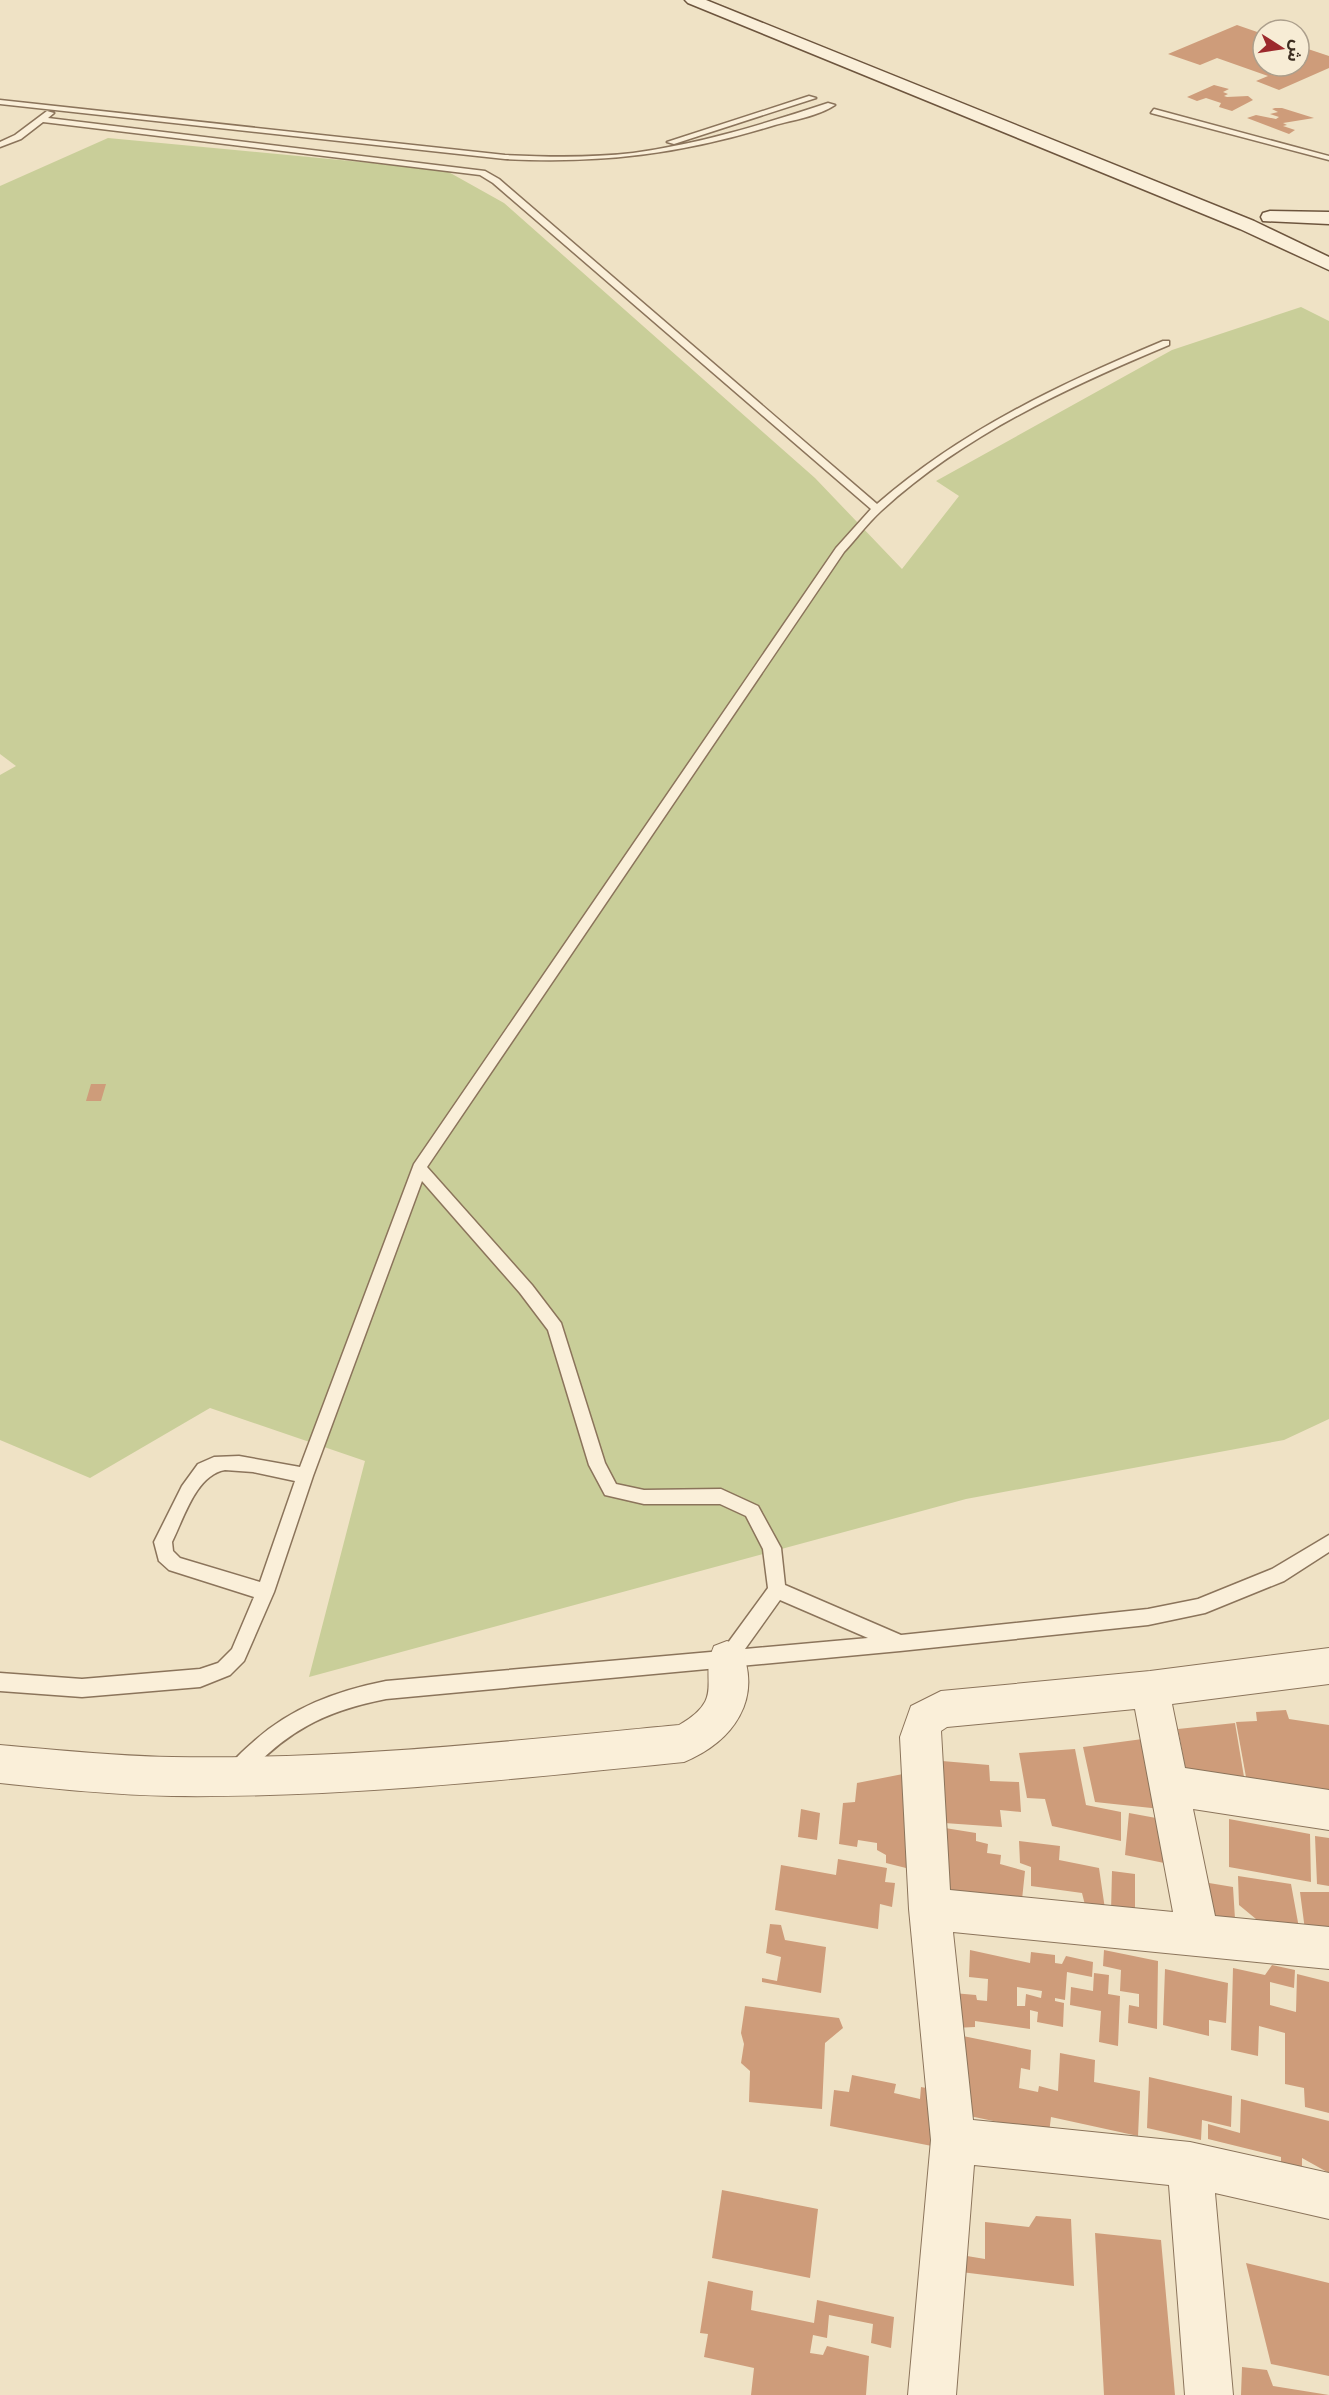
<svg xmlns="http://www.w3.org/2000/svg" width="1329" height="2395" viewBox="0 0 1329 2395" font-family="'PT Serif','Noto Sans Arabic',serif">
<rect width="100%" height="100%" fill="#efe2c5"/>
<path fill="#c9ce99" d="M108 138 445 170 504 203 815 478 902 569 959 496 936 481 1172 350 1301 307 1329 321V1419L1284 1440 966 1499 309 1677 365 1461 210 1408 90 1478 0 1440V775L16 766 0 754V186Z"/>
<path fill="#ce9c7a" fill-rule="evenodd" d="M1237 25 1263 34V66H1299V46L1329 56V68L1279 90 1256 81 1268 76 1217 58 1200 65 1168 54Z
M1214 85 1229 89 1223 92 1228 94 1224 96 1227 97 1248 96 1253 100 1232 111 1219 107 1221 103 1206 98 1197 101 1187 97Z
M1275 108H1282L1314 118 1283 123 1287 125 1283 126 1295 130 1289 134 1247 118 1256 115 1276 119 1279 117 1270 114 1278 112 1272 109Z
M91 1084H106L101 1101H86Z
M1286 1710 1289 1719 1329 1725V1806L1268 1782 1246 1777 1236 1722 1257 1721 1256 1712Z
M1235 1723 1245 1783 1187 1776 1178 1729Z
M1150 1738 1161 1809 1095 1802 1083 1747Z
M1075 1749 1086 1805 1121 1812V1841L1052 1826 1045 1799 1027 1798 1019 1753Z
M942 1761 989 1765 990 1781 1019 1782 1021 1812 1000 1810 1002 1827 944 1823Z
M903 1774 910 1869 886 1863V1855L877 1850V1843L858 1840 857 1847 839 1844 843 1803 855 1802 857 1783Z
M801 1809 820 1813 817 1840 798 1837Z
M1129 1813 1167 1820 1174 1865 1125 1855Z
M1229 1819 1310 1834 1311 1882 1229 1867Z
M945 1828 976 1833V1841L988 1844 987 1853 1001 1855 1000 1864 1025 1871 1021 1909 938 1895Z
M1315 1836 1329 1838V1886L1317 1884Z
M1019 1841 1060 1846 1059 1860 1099 1868 1106 1916 1087 1913 1082 1893 1031 1886V1867L1020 1863Z
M838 1859 887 1868 885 1882 895 1883 892 1907 880 1904 878 1929 775 1910 781 1865 836 1875Z
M1112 1871 1135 1874V1916L1111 1912Z
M1238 1876 1291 1884 1301 1939 1256 1932V1919L1239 1905Z
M1209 1883 1233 1887 1235 1919 1210 1915Z
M1300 1892H1329V1934L1305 1930Z
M770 1924 781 1925 785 1940 826 1947 821 1993 762 1982V1978L777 1981 781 1957 766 1953Z
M970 1950 1030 1963 1031 1952 1055 1955V1963L1062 1964 1066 1956 1093 1962 1092 1977 1067 1972 1065 2000 1055 1998V2001L1064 2003 1063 2027 1037 2022 1038 2012 1030 2010V2029L975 2021V2027L954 2028 953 1993 976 1995 977 2000 987 2001 988 1979 969 1977ZM1017 1987 1042 1991 1041 1998 1026 1994 1025 2006H1017Z
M1104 1950 1158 1961 1157 2029 1128 2023 1129 2005 1139 2007V1994L1120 1991 1121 1970 1103 1966Z
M1272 1965 1295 1970 1294 1988 1270 1982V2005L1296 2012 1297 1974 1329 1982V2113L1305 2107 1304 2088 1285 2084V2033L1259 2026 1258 2056 1231 2050 1233 1968 1265 1975Z
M1165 1969 1228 1983 1226 2023 1209 2020V2036L1163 2025Z
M1094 1973 1109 1975 1108 1994 1120 1996 1118 2046 1099 2042 1101 2011 1070 2005 1071 1987 1093 1991Z
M745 2006 839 2018 843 2028 825 2043 822 2109 749 2102 750 2071 741 2063 744 2044 741 2033Z
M958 2035 1031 2050 1030 2070 1021 2068 1019 2088 1038 2092 1039 2086 1058 2091 1060 2053 1095 2060 1094 2082 1140 2091 1138 2136 1051 2117 1049 2133 965 2115Z
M852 2075 896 2084 894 2093 920 2099 921 2087 942 2091 937 2147 830 2126 834 2090 849 2092Z
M1149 2077 1232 2096 1231 2127 1202 2120 1201 2140 1147 2128Z
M1241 2099 1329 2121V2173L1302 2158V2173L1281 2167V2157L1208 2139V2124L1240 2133Z
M722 2190 818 2209 810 2278 712 2258Z
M1036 2216 1071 2219 1074 2286 961 2272 967 2256 985 2259V2222L1029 2227Z
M1095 2233 1161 2240 1175 2395H1104Z
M1246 2263 1329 2283V2376L1271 2364Z
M708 2281 753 2291 751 2310 814 2323 817 2300 894 2317 891 2348 871 2343 873 2324 829 2315 827 2338 813 2335 810 2353 823 2355 827 2346 869 2356 866 2395H751L754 2368 704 2357 708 2334 700 2333Z
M1242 2367 1267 2370 1273 2386 1329 2395H1241Z"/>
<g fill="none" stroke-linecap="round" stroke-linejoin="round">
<g stroke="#8b745b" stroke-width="3">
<path id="service" d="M809 96 816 98 674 144 667 142Z
M0 100 505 155C548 157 590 158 633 153 700 144 764 124 828 103L835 105C819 116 793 120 775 125 682 154 602 164 505 159L0 104Z
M1154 109 1329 156V160L1151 113Z
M47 111 54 113 48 118 485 171 499 179 877 504C962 430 1060 384 1163 341H1169V345C1066 388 964 435 881 511 867 524 856 539 844 552L427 1167 532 1285 561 1323 605 1463 616 1484 644 1490 721 1489 758 1506 781 1548 785 1585 901 1635 1148 1609 1198 1599 1272 1569 1329 1535V1552L1284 1581 1205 1613 1148 1625 900 1651 386 1699C325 1711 286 1731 244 1778L237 1780 230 1778 228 1771C232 1760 243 1751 252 1743 290 1708 336 1691 386 1681L722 1651 768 1588 763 1549 746 1516 720 1504H644L605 1495 589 1465 548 1330 520 1293 422 1181 313 1476 274 1592 244 1661 230 1675 200 1687 82 1697 0 1691V1673L82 1679 200 1669 218 1663 232 1649 254 1597 169 1570 159 1561 154 1542 182 1486 198 1464 214 1457 239 1456 300 1467 414 1164 836 548 871 509 493 183 480 175 43 122 21 139 0 147V142L15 135ZM225 1470 253 1472 295 1481 260 1582 180 1558 173 1551 172 1542C184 1518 196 1475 225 1470ZM780 1600 868 1638 745 1649Z"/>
</g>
<g stroke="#8b745b" stroke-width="2">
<path id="minor" d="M727 1641 740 1646C764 1699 733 1742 684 1762 514 1779 343 1798 172 1796 115 1795 57 1789 0 1783V1745C57 1750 114 1756 172 1757 342 1760 511 1741 679 1725 727 1697 698 1682 714 1646Z
M1329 1648V1684L1172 1704 1185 1768 1329 1790V1830L1193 1809 1215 1916 1329 1927V1969L953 1932 973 2120 1190 2142 1329 2173V2219L1215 2193 1233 2395H1185L1169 2185 974 2165 956 2395H908L931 2140 909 1909 900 1737 911 1706 941 1691 1150 1671ZM1135 1709 1173 1912 950 1890 941 1731 947 1727Z"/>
</g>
<g stroke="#6d553e" stroke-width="3">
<path id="secondary" d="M685 0H706L1254 221 1329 257V270L1240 229 688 3Z
M1270 211 1329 212V224L1263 221 1261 217 1263 213Z"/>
</g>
<use href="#service" fill="#faefd9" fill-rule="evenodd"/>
<use href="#minor" fill="#faefd9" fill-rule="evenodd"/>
<use href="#secondary" fill="#faefd9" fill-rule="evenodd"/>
</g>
<g transform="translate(1281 48) rotate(102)"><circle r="28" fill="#f7ecd5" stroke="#ac9f8c" stroke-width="1.5"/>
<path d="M0-4.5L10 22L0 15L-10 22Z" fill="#9c292c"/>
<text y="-9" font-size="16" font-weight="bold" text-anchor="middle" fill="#3b2c1f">ش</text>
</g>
</svg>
